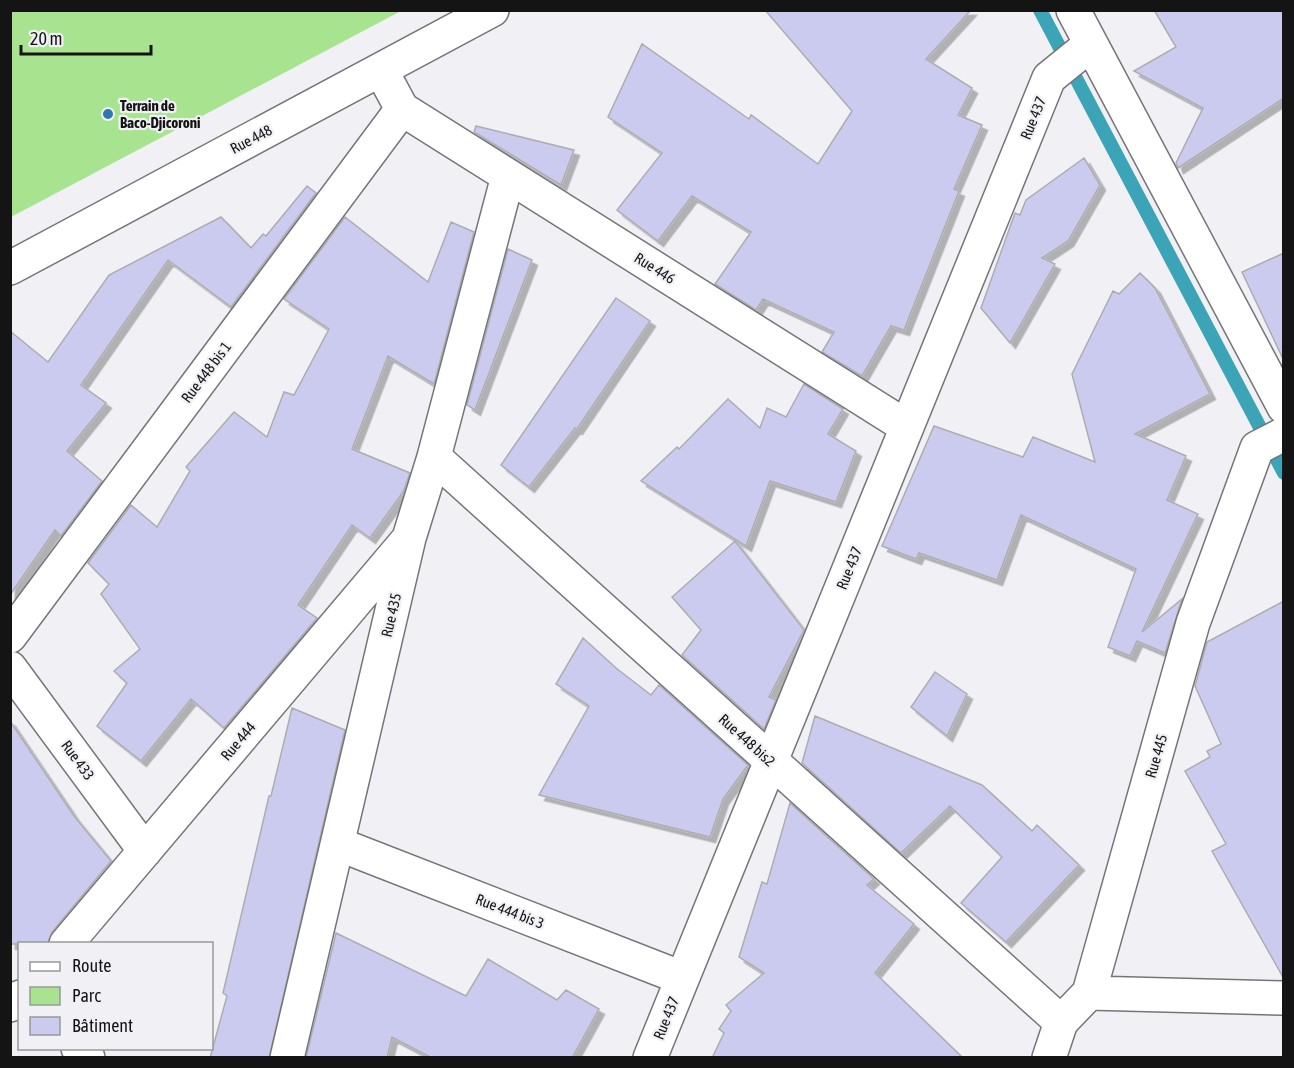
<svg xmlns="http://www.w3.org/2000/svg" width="1294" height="1068" viewBox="0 0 1294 1068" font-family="'Asap Condensed',sans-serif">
<defs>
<filter id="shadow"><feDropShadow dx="5.5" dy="5.5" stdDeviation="0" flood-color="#0004"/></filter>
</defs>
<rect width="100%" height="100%" fill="#f1f1f5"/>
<path fill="#a8e390" d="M11 10H401V11L11 217Z"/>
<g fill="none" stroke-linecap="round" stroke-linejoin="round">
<path stroke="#3ca4b7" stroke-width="14" d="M1040 10 1284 473"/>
</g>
<path fill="#cbcbef" stroke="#adadb1" stroke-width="1.5" filter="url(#shadow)" d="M765 10H971L926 59 972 88 958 115 982 125 954 189 959 191 904 330 891 326 862 376 822 352 834 332 763 299 756 310 715 284 751 232 692 196 658 241 617 210 662 153 608 117 642 44 749 119 751 115 818 164 852 111Z
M1154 10H1284V98L1178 168 1176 163 1203 108 1134 71 1176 47Z
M476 126 574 150 561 185 474 132Z
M1084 158 1100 185 1068 241 1042 258 1055 264 1010 343 981 308 1015 213 1020 215 1026 200Z
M307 186 316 193 231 307 168 260 81 385 106 403 67 451 102 481 61 536 55 530 10 595V331L48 362 109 275 221 217 251 248 263 234 266 236Z
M345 217 428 282 451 222 474 232 434 384 388 356 352 449 410 473 403 492 370 538 352 525 298 605 317 618 224 728 191 699 141 761 97 726 127 683 114 671 140 649 101 594 109 584 88 563 131 505 157 527 190 471 186 467 234 412 267 437 284 392 294 395 329 329 284 299Z
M508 249 532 260 475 410 467 405Z
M1284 253V361L1242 272Z
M1140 273 1155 288 1210 394 1135 434 1186 456 1167 500 1198 514 1142 632 1182 599 1165 653 1137 641 1130 656 1108 647 1136 569 1021 515 997 580 919 553 916 559 882 546 934 426 1023 457 1033 437 1095 462 1072 374 1113 291 1119 294Z
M616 298 650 321 577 429 575 428 529 487 501 465Z
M804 384 843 409 828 434 856 451 836 502 770 481 746 546 641 481 677 447 679 449 728 399 760 428 767 408 786 417Z
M735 541 804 630 769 697 776 700 764 729 682 655 701 630 672 597Z
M1284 601V979L1212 851 1226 844 1185 771 1210 757 1207 751 1221 744 1195 686 1207 642Z
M583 638 616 668 651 695 659 685 748 765 723 799 710 837 539 795 589 706 556 684Z
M935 672 967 694 947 736 911 707Z
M292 708 345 730 269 1058H210L227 996 223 993 269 796H271Z
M815 716 982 785 1032 831 1037 825 1079 865 1006 942 961 903 1002 857 950 806 901 853 802 763Z
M10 721 74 816 111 861 52 932 48 944H10Z
M790 803 874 879 867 885 914 924 875 973 963 1058H712L724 1033 719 1029 731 1011 726 1005 764 973 739 957 762 882 767 884Z
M336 933 466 996 488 959 557 1000 566 990 599 1009 572 1058H432L392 1037 387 1058H306Z"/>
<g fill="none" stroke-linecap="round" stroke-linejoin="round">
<g stroke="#757579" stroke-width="36">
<path id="minor" d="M1073 10 1284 407
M381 70 402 109 907 427
M10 268 492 10
M434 457 1061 1022
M10 636 402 109
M10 668 145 851
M338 844 682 978
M66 944 406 542
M1089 993 1284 998
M10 1005 20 997
M78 1048 88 1058
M287 1058 409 538 434 457 508 176
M650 1058 1049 78 1091 44
M1049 1058 1061 1022 1089 993 1193 623 1257 448 1284 434"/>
</g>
<use href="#minor" stroke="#fff" stroke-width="33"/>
</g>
<circle fill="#3078ac" stroke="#f1f1f5" stroke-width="2" cx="108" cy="114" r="6"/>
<g text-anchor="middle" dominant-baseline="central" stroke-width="4.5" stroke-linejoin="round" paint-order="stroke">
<g font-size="15" font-weight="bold" fill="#141415" stroke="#f1f1f5" text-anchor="start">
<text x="120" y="105">Terrain de<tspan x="120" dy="17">Baco-Djicoroni</tspan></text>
</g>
<g font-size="15" fill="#141415" stroke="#f1f1f5">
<text transform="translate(1033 118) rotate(-68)">Rue 437</text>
<text transform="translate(251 139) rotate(-28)">Rue 448</text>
<text transform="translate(655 268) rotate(32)">Rue 446</text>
<text transform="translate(206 372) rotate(-53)">Rue 448 bis 1</text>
<text transform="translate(849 568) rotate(-68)">Rue 437</text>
<text transform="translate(391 615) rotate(-77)">Rue 435</text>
<text transform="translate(747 740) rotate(42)">Rue 448 bis2</text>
<text transform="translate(238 741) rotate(-50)">Rue 444</text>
<text transform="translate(1156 756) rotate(-74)">Rue 445</text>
<text transform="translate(78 760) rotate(54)">Rue 433</text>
<text transform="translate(510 911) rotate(21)">Rue 444 bis 3</text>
<text transform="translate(666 1018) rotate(-68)">Rue 437</text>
</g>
</g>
<rect width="1294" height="1068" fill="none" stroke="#141415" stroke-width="24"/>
<rect x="18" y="942" width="195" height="108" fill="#f1f1f5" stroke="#99999b" stroke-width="1.5"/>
<rect x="30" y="962" width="30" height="9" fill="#ffffff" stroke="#99999b" stroke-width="1.5"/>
<text x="72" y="972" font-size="18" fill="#141415">Route</text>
<rect x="30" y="987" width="30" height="18" fill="#a8e390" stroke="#99999b" stroke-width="1.5"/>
<text x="72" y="1002" font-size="18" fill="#141415">Parc</text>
<rect x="30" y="1017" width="30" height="18" fill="#cbcbef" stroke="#99999b" stroke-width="1.5"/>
<text x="72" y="1032" font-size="18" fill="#141415">Bâtiment</text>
<path d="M21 45v9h130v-9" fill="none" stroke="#141415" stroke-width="3"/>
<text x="30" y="45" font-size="18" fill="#141415" stroke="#f1f1f5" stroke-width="4.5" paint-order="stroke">20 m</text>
</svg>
